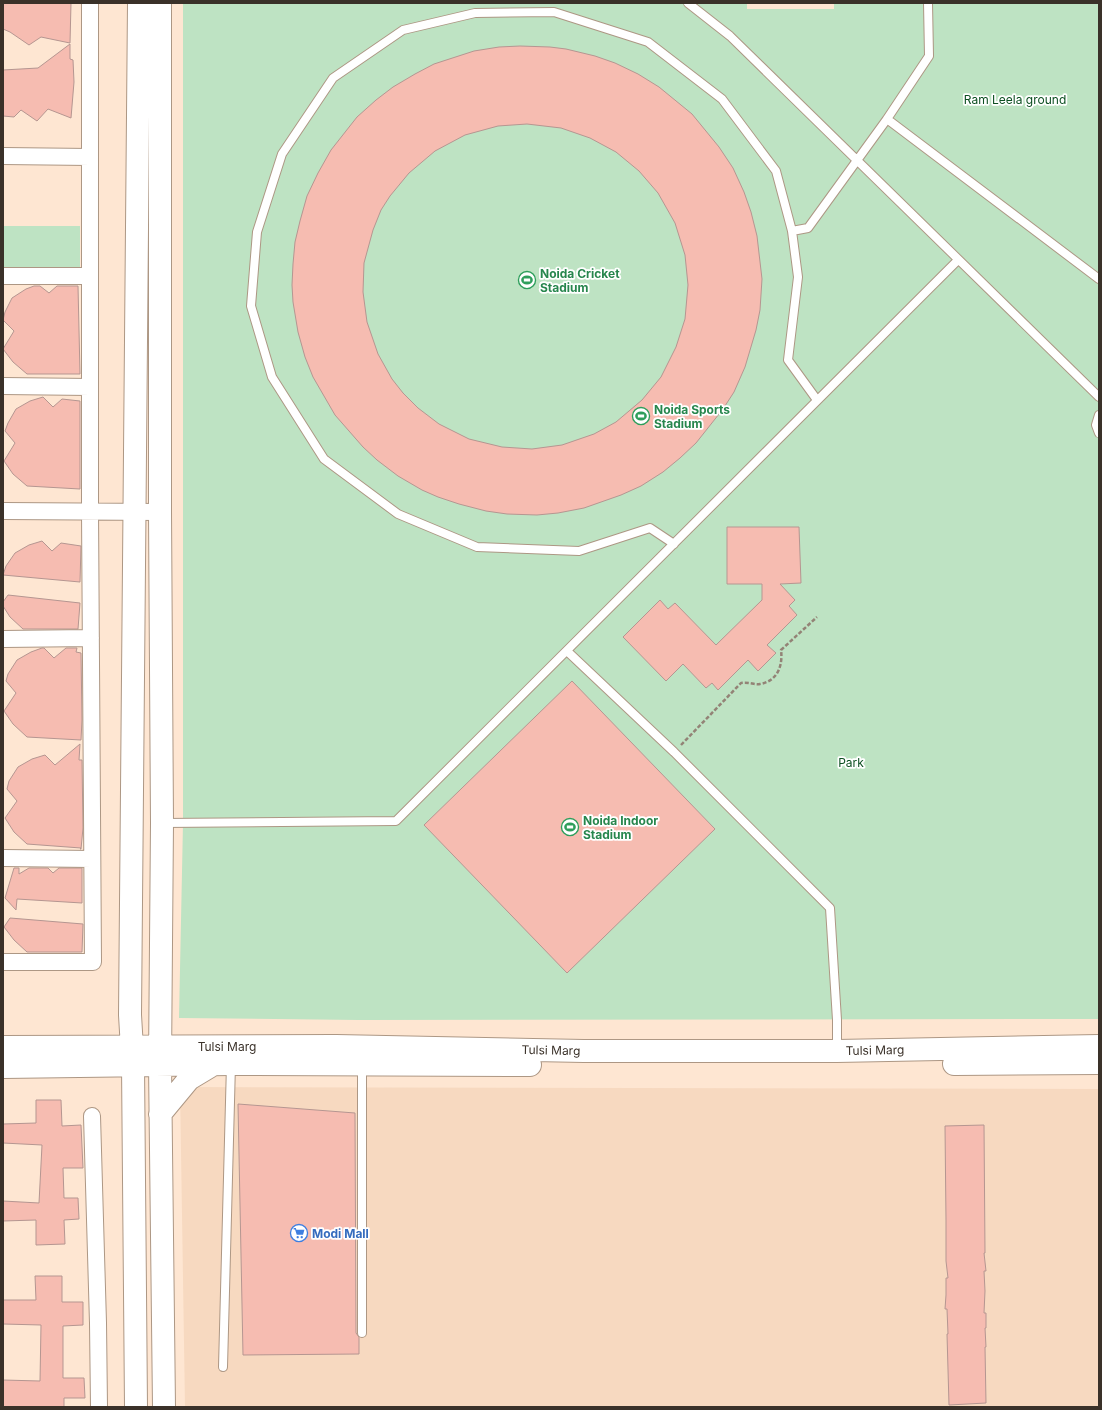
<svg xmlns="http://www.w3.org/2000/svg" width="1102" height="1410" viewBox="0 0 1102 1410" font-family="Inter,sans-serif">
<rect width="100%" height="100%" fill="#fee6d2"/>
<path fill="#f7d9c0" d="M180 1087 1099 1089V1407H185Z"/>
<path fill="#bee3c3" d="M183 3H747V9H834V3H1099V1019L359 1020 179 1018 183 823Z
M3 226H80V268H3Z"/>
<path fill="#f6bcb1" stroke="#b59691" fill-rule="evenodd" d="M3 3H71L70 43 41 37 29 45 10 32 3 29Z
M70 44V59L73 60 74 82 71 118 48 109 37 121 21 110 14 117 3 116V70L38 68Z
M520 46 550 47 566 49 595 56 615 63 638 74 659 87 692 114 719 147 733 168 744 192 751 212 757 236 762 279 760 310 756 330 745 367 734 392 723 409 696 443 680 458 663 472 641 486 621 495 584 508 558 513 537 515 507 514 486 511 459 504 438 497 422 490 398 476 377 460 363 447 335 415 313 377 305 357 298 332 293 302 292 285 293 264 295 242 300 221 307 196 318 173 331 150 357 117 376 100 393 87 415 74 434 64 474 51 499 47ZM527 124 561 128 590 138 616 152 639 171 658 193 675 223 685 255 688 285 685 319 676 347 661 377 642 400 616 422 594 434 562 445 532 449 502 447 469 439 439 424 418 408 403 393 392 379 378 354 367 322 363 292 364 263 373 230 381 210 390 196 409 173 435 151 465 135 498 126Z
M34 286H40L49 293 57 286H78L80 374H27L13 362 3 349 14 331 3 320 5 312 12 298 26 289Z
M43 397 53 407 62 399 80 401V489L27 486 13 474 4 461 15 443 5 431 8 423 16 409 30 401Z
M727 527H799L801 583 780 584 795 600 789 606 797 615 767 645 776 653 758 671 748 660 718 690 712 683 706 688 683 664 666 681 623 637 660 600 668 609 675 603 716 645 762 600V584H727Z
M42 541 52 551 61 543 81 546 80 582 3 575 6 566 15 553 29 545Z
M8 595 80 603 78 629H23L10 617 3 606V602Z
M42 648H44L54 658 66 648H77L76 652 81 653 82 720 81 740 27 737 13 724 4 711 16 693 6 681 8 674 17 660 31 652Z
M572 681 715 829 567 973 424 825Z
M80 744 79 760H82L83 828 81 849H80L81 848 27 844 14 832 5 818 17 801 7 789 9 781 18 767 32 759 45 755 55 765Z
M14 868H19V874L29 868H48L53 873 59 868H82V903L17 899 16 910 5 898Z
M10 918 83 924 82 952H27L14 940 4 927Z
M36 1100H61L62 1126 81 1125 83 1168H63L64 1198H78L79 1219 64 1220 65 1244 36 1245V1220L3 1221V1201L39 1203 42 1145 3 1143V1124L36 1123Z
M238 1104 355 1113 356 1333 359 1337V1354L243 1355Z
M984 1125 985 1253H984L986 1271H984L985 1291 984 1313H986V1328H985L986 1347H985L986 1403 949 1405 947 1334H948L947 1309H945L946 1295V1278H948L946 1261V1220L945 1126Z
M35 1276H62V1302H83V1325L63 1326V1378H84L85 1398H64V1407H3V1380L40 1381 41 1325 3 1324V1300H36Z"/>
<g fill="none" stroke-linecap="round" stroke-linejoin="round">
<g stroke="#ad9784" stroke-width="10">
<path id="lane" d="M688 3 730 36 1099 397
M887 119 1099 279
M792 231 808 228 887 119 929 56 928 3
M1099 415 1096 425 1099 433
M674 544 650 528 579 551 477 547 398 514 324 459 272 377 251 306 257 232 282 154 333 78 403 30 475 13 554 12 648 42 722 99 776 171 792 231 798 277 788 360 817 400
M567 651 674 752 830 908 837 1020V1050
M163 823 396 821 958 260
M362 1064V1333
M223 1367 231 1064"/>
</g>
<g stroke="#ad9784" stroke-width="18">
<path id="street" d="M3 156 90 157
M3 276H90
M3 386 90 387
M3 511 160 512
M3 639 91 638
M3 858 92 859
M3 962H93L90 512V3
M92 1116 98 1323 99 1407"/>
</g>
<g stroke="#ad9784" stroke-width="24">
<path id="secondary" d="M160 3V512L162 823 160 1064 164 1407
M3 1047 336 1046 584 1051H837L1099 1046
M954 1064 1099 1063
M3 1067 231 1064 530 1065
M160 1114 189 1079 214 1064
M136 1407 133 1065 130 1015 139 3"/>
</g>
<path stroke="#938376" stroke-width="2.5" stroke-dasharray="4 2" stroke-linecap="butt" d="M681 745 741 683C749 682 755 685 760 684 778 681 783 665 781 650L817 617"/>
<use href="#lane" stroke="#fff" stroke-width="8"/>
<use href="#street" stroke="#fff" stroke-width="16"/>
<use href="#secondary" stroke="#fff" stroke-width="22"/>
</g>
<defs>
<g id="stadium-ring" transform="scale(0.9)"><circle r="9.5" fill="#fff" stroke="#2e9e5b" stroke-width="1.5"/><path d="M0-5a6.5 5 0 1 0 0 10a6.5 5 0 1 0 0-10ZM-3.5-1.8h7v3.6h-7Z" fill="#2e9e5b"/></g>
<g id="supermarket-ring" transform="scale(0.9)"><circle r="9.5" fill="#fff" stroke="#3f7fe0" stroke-width="1.5"/><path d="M-6-5.5h2.5l.6 2H6L4.5 2H-2.5L-4.4-4H-6ZM-1.5 3.2a1.3 1.3 0 1 0 .1 0ZM3 3.2a1.3 1.3 0 1 0 .1 0Z" fill="#3f7fe0"/></g>
</defs>
<g fill-rule="evenodd">
<use href="#stadium-ring" x="527" y="280"/>
<use href="#stadium-ring" x="641" y="416"/>
<use href="#stadium-ring" x="570" y="827"/>
<use href="#supermarket-ring" x="299" y="1233"/>
</g>
<g text-anchor="middle" dominant-baseline="central" stroke-width="3.5" stroke-linejoin="round" paint-order="stroke">
<g font-size="12" fill="#0c4f21" stroke="#fff">
<text x="1015" y="99">Ram Leela ground</text>
<text x="851" y="762">Park</text>
</g>
<g font-size="12" font-weight="bold" fill="#27864d" stroke="#fff" text-anchor="start">
<text x="540" y="273">Noida Cricket<tspan x="540" dy="14">Stadium</tspan></text>
<text x="654" y="409">Noida Sports<tspan x="654" dy="14">Stadium</tspan></text>
<text x="583" y="820">Noida Indoor<tspan x="583" dy="14">Stadium</tspan></text>
</g>
<g font-size="12" fill="#3a3129" stroke="#fff">
<text x="227" y="1046">Tulsi Marg</text>
<text transform="translate(551 1050) rotate(1)">Tulsi Marg</text>
<text transform="translate(875 1050) rotate(-1)">Tulsi Marg</text>
</g>
<g font-size="12" font-weight="bold" fill="#366cbe" stroke="#fff" text-anchor="start">
<text x="312" y="1233">Modi Mall</text>
</g>
</g>
<rect width="1102" height="1410" fill="none" stroke="#3a3129" stroke-width="8"/>
</svg>
